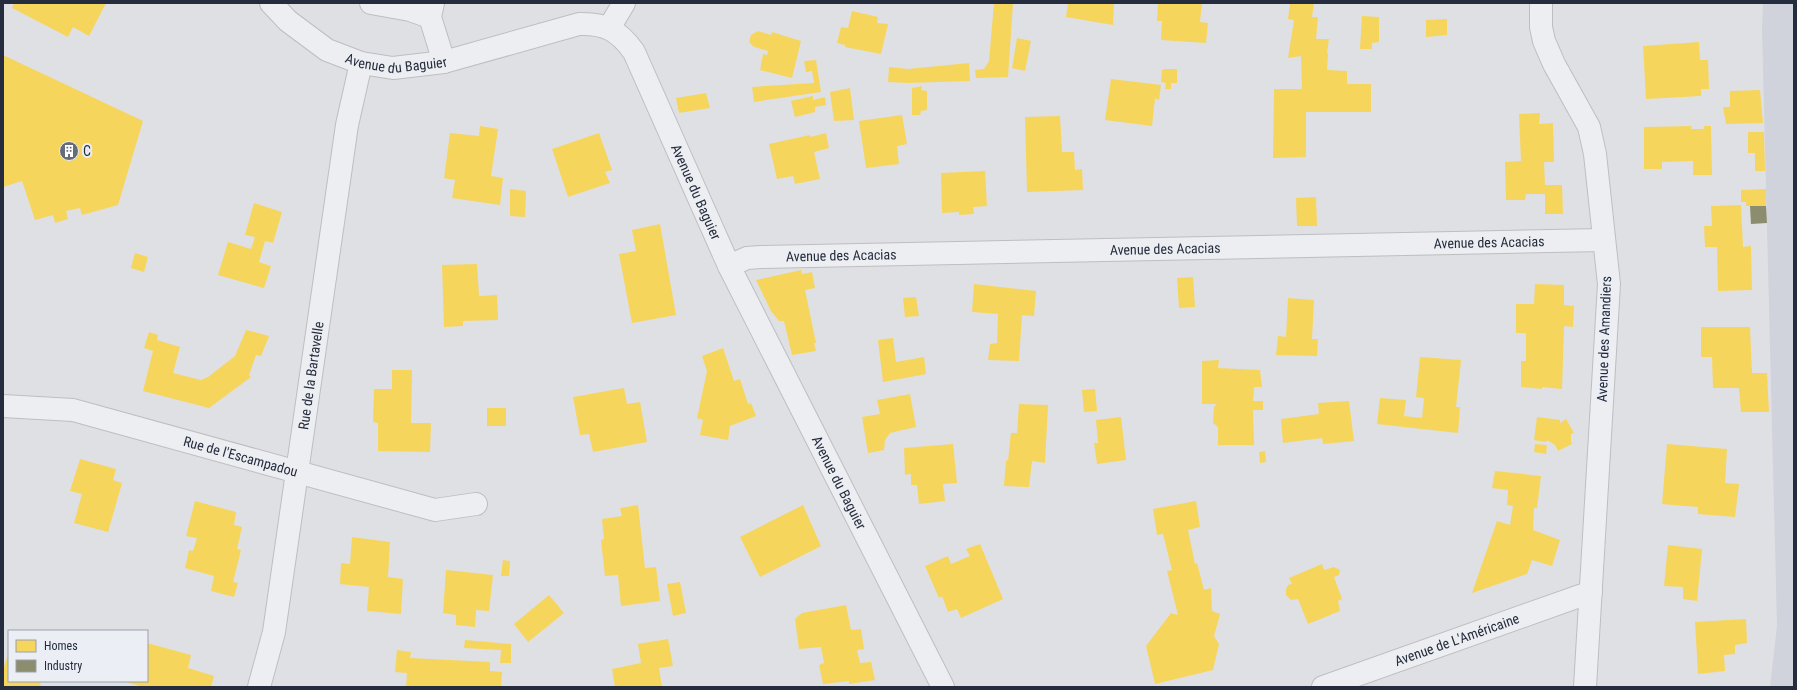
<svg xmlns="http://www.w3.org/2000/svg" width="1797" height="690" viewBox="0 0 1797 690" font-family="'Roboto Condensed',sans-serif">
<rect width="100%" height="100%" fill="#dfe0e4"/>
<path fill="#d0d3db" d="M1763 3H1794V687H1770L1777 626 1762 29Z"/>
<path fill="#f6d55c" d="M14 3H106L89 36 73 27 68 37 12 8Z
M994 3H1013L1008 77 976 78 975 70 984 69 989 61Z
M1068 3H1114L1113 25 1066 17Z
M1158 3H1202L1200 22 1208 23 1206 43 1161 40 1162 21H1157Z
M1290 3H1314L1312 17H1318L1316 39H1329L1327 53 1328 54 1327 70 1347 71V84H1371V112H1306V157L1273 158 1274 89H1302L1301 56 1288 58 1294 20 1288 19Z
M852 11 878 17 877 23 888 24 881 54 845 47V45L837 43 841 27 848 28Z
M1362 16 1379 17V42L1372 43V49H1360Z
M1447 19V35L1426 37V20Z
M758 31 771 35 772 32 801 41 792 78 760 70 763 54 767 55 768 51 754 47 749 42 751 35Z
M1017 38 1031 41 1025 71 1012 68Z
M1699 42 1700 60H1708L1709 89H1701V96L1646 99 1643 46Z
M3 55 143 121 118 205 82 215 80 208 66 211 68 219 55 223 53 215 35 220 22 181 3 187Z
M816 60 821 92 754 102 752 87 814 83 812 71 806 72 804 61Z
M969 63 970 81 908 83 888 82 889 67 908 69Z
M1165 69H1177V83H1171V89H1165L1166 83 1161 82 1162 70Z
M1111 79 1161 85 1159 100 1155 98 1152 126 1105 120Z
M922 86 921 90 927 91V110L921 111 920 115H912V88Z
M850 88 854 120 834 121 830 92Z
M1760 90 1763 123 1726 124 1723 107H1730V91Z
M706 93 710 108 679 113 676 98Z
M813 96V100L825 97 826 105 815 107V112L795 117 791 101Z
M1540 113 1539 124 1553 123 1554 162H1544L1545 185H1562L1563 214H1545V194H1526L1525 200H1506L1505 162 1521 161 1519 114Z
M902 115 907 144 897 146 899 164 866 168 859 121Z
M1060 116 1062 152H1074L1075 170 1082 169 1083 190 1027 192 1025 117Z
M480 126 498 129 491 176 503 178 500 205 452 198 455 180 444 178 450 133 479 136Z
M1692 126 1691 129H1704V126H1711L1712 175H1693V161L1662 162V169H1644V127Z
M1748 132H1764L1765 171H1755V153H1748Z
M599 133 612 170 605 172 610 183 568 197 552 149Z
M826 133 829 148 814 152 820 179 795 184 793 176 777 179 769 144 810 135V137Z
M985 171 987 206 973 207 974 214 959 215V212L942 213 941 173Z
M510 189 526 191 525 217 510 216Z
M1766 189V206H1746V202H1741V190Z
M1316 197 1317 226H1297L1296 198Z
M254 203 282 212 273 243 265 241 259 262 271 266 264 288 218 275 228 242 251 249 255 237 245 235Z
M1741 205 1743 247 1751 246 1752 290 1718 291 1717 247H1705L1704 226H1712L1711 206Z
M660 224 676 315 632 323 619 254 636 251 632 230Z
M135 253 148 257 144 272 131 268Z
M477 264 479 296 497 295 498 320 463 321V326L444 327 442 265Z
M801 270 802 274 812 272 815 288 805 290 816 343H814L816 351 792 355 784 321H779L771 311 756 280Z
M1193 277 1195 307 1179 308 1177 278Z
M974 284 1036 291 1034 316 1022 315 1019 361 988 360 990 344 997 343 998 314 972 312Z
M1535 284 1564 285V305L1574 306 1573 327 1564 326 1562 389 1542 387V389L1521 387V361H1526V333H1516V304H1534Z
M916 297 919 316 905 317 903 298Z
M1288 298 1314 300 1312 339H1318L1317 356 1276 355 1278 336 1286 337Z
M1701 327H1750L1752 373H1767L1769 412H1741L1739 388H1713L1712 357H1701Z
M246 330 269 336 261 356 256 355 249 375 251 377 209 408 143 391 153 351 144 348 149 332 158 335 157 340 180 347 173 373 201 380 208 377 235 356Z
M893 338 896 362 924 357 926 374 883 382 878 340Z
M723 348 734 381 740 379 748 404 751 403 756 416 730 426 728 440 700 435 703 420 697 418 707 371 702 356Z
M1420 357 1461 360 1456 407H1460L1458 433 1377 424 1380 398 1406 400 1404 416 1422 418 1424 398 1416 397Z
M1219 360 1218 368 1260 370 1262 387H1254L1253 401H1263V410H1253L1254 445H1218V427L1213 423 1214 407 1217 404H1202V361Z
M392 370H412L411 423H431L430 452 378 451V423L373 422 374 389H392Z
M624 388 627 404 640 402 647 442 593 452 589 434 580 435 573 397Z
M1095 389 1097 411 1084 412 1082 390Z
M910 394 916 427 890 433 885 440 884 450 868 453 862 417 880 414 877 400Z
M1349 401 1354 441 1323 444 1322 438 1283 443 1281 419 1319 414 1318 403Z
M1019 404 1048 405 1045 463 1032 461 1029 487 1004 486 1006 460 1008 461 1011 433H1017Z
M487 408H506V426H487Z
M1121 417 1126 460 1097 464 1094 443H1098L1096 420Z
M1537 417 1560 420V423L1566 419 1574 433 1571 434V442L1572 444 1558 451 1555 445 1547 440 1546 442 1534 440Z
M953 444 957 483 943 484 945 501 919 504 917 485H911V474L905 475 904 448Z
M1535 444 1547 445 1546 454 1534 452Z
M1667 444 1727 449 1725 483 1739 484 1735 517 1698 514V507L1662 504Z
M1265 451 1266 462 1260 463 1259 452Z
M80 459 116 469 113 480 122 483 108 532 74 523 82 494 70 491Z
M1495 471 1541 476 1537 508H1534L1533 530 1560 540 1552 566 1532 560 1527 574 1472 593 1497 521 1510 525 1513 506 1507 505 1508 490 1492 488Z
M195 501 236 512 234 525 242 527 237 549 241 550 233 582 238 583 234 597 211 591 214 576 185 568 189 550 193 551 197 538 186 536Z
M1196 501 1200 527 1188 530 1195 564 1197 563 1204 590 1211 588 1212 611 1220 614 1214 636 1219 644 1213 670 1155 684 1146 646 1171 613 1178 615 1167 571 1172 570 1163 534 1157 535 1153 509Z
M638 505 645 568 656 567 660 601 621 606 618 575 605 576 601 540 604 539 602 519 622 516 620 508Z
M803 505 821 546 760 577 740 537Z
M352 537 390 542 388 577 403 579 401 614 367 611 369 587 340 584 341 563 350 564Z
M980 544 1003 599 961 618 957 609 948 612 942 596 939 598 925 566 948 556 951 564 970 556 966 549Z
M1668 545 1702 549 1697 601 1683 599V587L1664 586Z
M503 560 510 561 509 576H501Z
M1322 564 1324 570 1334 567 1340 570 1339 575 1334 577 1342 599 1338 601 1340 611 1308 624 1298 599 1291 600 1286 595V589L1288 585 1292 584 1289 578Z
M446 570 493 575 489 611 476 610 475 627 456 625V615L443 613Z
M680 582 686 613 673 616 667 584Z
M549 595 564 613 528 642 514 624Z
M846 605 851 630 861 629 864 649 857 650 860 663 871 662 875 680 849 684V681L823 684 819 665 824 663 821 647 799 649 795 619 802 613Z
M1746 619 1747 643 1735 645V654L1724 655 1725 671 1698 674 1695 622Z
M668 639 673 666 659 668 662 687H615L612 669 641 663 638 644Z
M465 640 511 644V663H500L501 650 464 648Z
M147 643 191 655 188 668 214 676 211 687H143L123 681H147Z
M9 650V681H41L40 685 46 687H3V670Z
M397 650 411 652 410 658 490 662V671L502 672 501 687H406L407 673 395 672Z"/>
<path fill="#8c8c6e" d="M1750 206H1766L1767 223 1751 224Z"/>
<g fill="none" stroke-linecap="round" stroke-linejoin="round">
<g stroke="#bdbec2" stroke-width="24">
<g id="minor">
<path id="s1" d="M271 3 288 21 327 50 361 63 393 68 444 62 579 24C606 23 619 31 634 52L729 266 943 687"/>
<path d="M371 3 410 10 430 17"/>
<path d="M433 3 430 17 444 62"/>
<path d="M1541 3V27L1544 41 1554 64 1589 127 1595 154 1609 284 1585 687"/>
<path d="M609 28 624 3"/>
<path id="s2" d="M729 266 747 258 761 257 1603 240"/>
<path id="s3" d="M3 406 73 410 435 510 476 504"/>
<path id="s4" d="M259 687 274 632 347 125 361 63"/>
<path id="s5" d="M1323 687 1591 592"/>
</g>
</g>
<use href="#minor" stroke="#edeef1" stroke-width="22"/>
</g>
<defs>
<g id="building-disc" transform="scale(1)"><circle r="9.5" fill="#656b78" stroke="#ebeef5"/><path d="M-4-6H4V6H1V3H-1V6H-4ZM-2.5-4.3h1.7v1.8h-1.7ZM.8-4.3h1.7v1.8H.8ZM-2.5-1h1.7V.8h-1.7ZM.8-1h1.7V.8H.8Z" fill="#fff"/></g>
</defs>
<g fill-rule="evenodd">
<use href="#building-disc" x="69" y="151"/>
</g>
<g text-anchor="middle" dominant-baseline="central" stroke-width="4" stroke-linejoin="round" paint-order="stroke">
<g font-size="14" fill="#242c3e" stroke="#ebeef5">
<text stroke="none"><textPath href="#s1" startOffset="145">Avenue du Baguier</textPath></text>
<text stroke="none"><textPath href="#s1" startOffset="552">Avenue du Baguier</textPath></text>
<text stroke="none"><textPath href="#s2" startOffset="762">Avenue des Acacias</textPath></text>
<text stroke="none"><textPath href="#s2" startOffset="438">Avenue des Acacias</textPath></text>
<text stroke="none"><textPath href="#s2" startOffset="114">Avenue des Acacias</textPath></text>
<text transform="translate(1604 339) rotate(-88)">Avenue des Amandiers</text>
<text stroke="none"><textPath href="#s4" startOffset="316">Rue de la Bartavelle</textPath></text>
<text stroke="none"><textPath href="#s3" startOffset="244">Rue de l'Escampadou</textPath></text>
<text stroke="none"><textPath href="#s1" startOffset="876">Avenue du Baguier</textPath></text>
<text stroke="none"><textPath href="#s5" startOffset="142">Avenue de L'Américaine</textPath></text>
</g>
<g font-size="14" fill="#242c3e" stroke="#ebeef5" text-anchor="start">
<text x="83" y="151">C</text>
</g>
</g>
<rect width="1797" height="690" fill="none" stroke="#242c3e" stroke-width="8"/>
<rect x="8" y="630" width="140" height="52" fill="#ebeef5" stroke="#9ba0ac"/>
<rect x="16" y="640" width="20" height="12" fill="#f6d55c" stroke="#9ba0ac"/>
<text x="44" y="650" font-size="12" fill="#242c3e">Homes</text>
<rect x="16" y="660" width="20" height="12" fill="#8c8c6e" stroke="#9ba0ac"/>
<text x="44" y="670" font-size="12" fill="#242c3e">Industry</text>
</svg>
